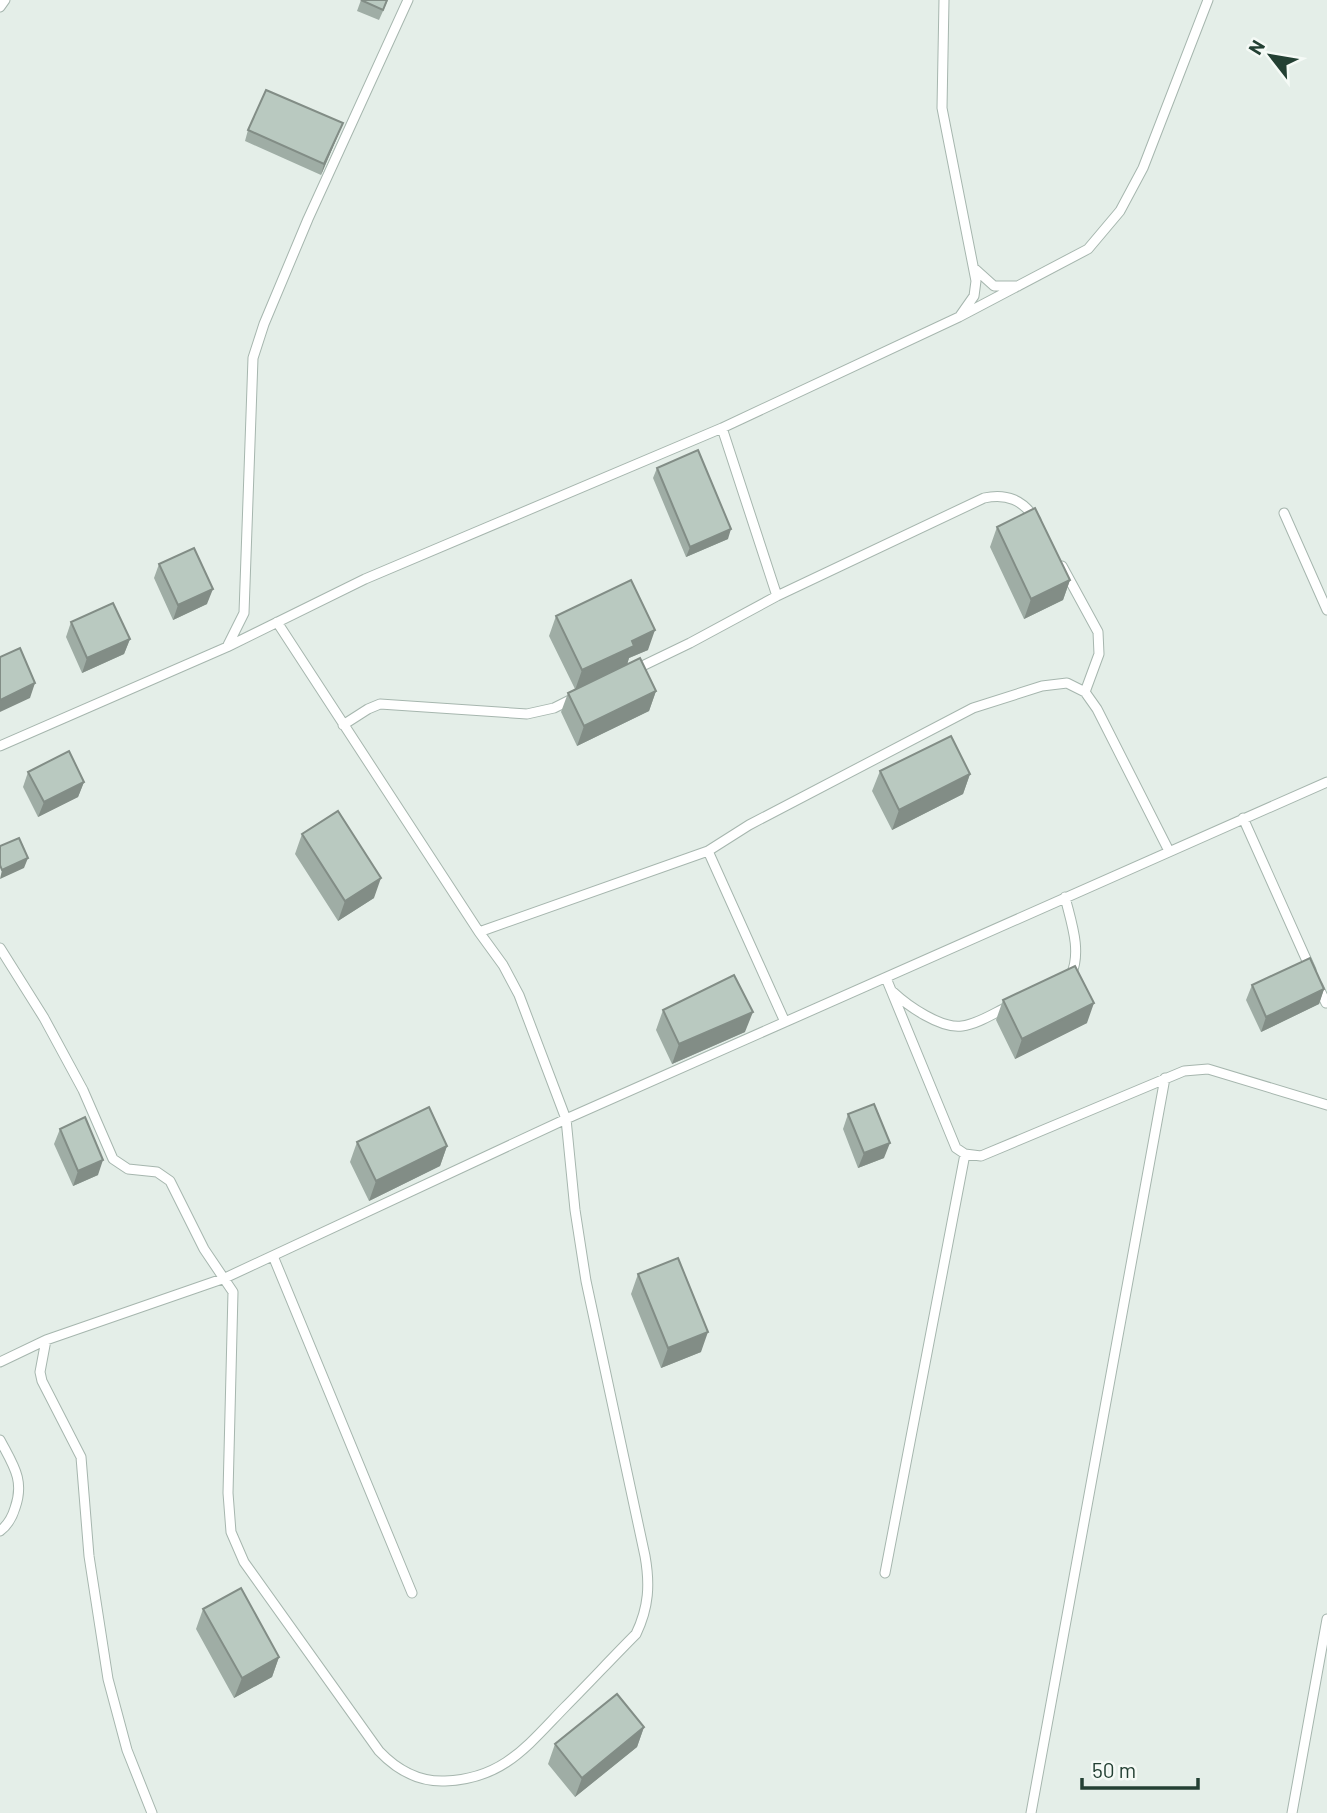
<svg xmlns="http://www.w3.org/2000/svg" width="1327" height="1813" viewBox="0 0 1327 1813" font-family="Barlow,sans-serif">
<rect width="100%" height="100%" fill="#e4eee8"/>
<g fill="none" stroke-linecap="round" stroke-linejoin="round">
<g stroke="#a6b6ae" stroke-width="11">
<path id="lane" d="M944 0 942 108 976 281 974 296 960 316
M0 7 5 0
M974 268 994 286H1018
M722 428 777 596
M1284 513 1327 610
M1062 566 1098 632 1099 654 1085 692
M228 645 244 613 253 358 264 324 308 219 408 0
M634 670 690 643 777 596 984 498C1007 493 1023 500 1036 520
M343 725 368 709 380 704 527 714 554 708 574 698
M0 746 227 647 365 579 722 428 959 317 1088 249 1120 211 1143 168 1208 0
M1243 818 1311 970
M708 851 785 1022
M1065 897C1071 922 1082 951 1071 975
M479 932 708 851 749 825 973 708 1042 686 1067 683 1085 692 1097 709 1169 851
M0 948 44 1018 83 1090 113 1159 128 1169 157 1172 170 1181 204 1249 233 1292 228 1493 231 1532 244 1562 379 1751C397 1770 419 1782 445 1781 503 1779 527 1746 565 1707 589 1683 612 1658 636 1634 649 1607 650 1584 645 1556L586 1281 575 1210 566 1119 519 995 503 965 479 932 277 622
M886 978 956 1148 965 1154 981 1156 1184 1071 1208 1069 1327 1105
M1318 986 1326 1003
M893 992C908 1006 941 1029 962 1026 978 1024 994 1013 1009 1006
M273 1256 412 1593
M46 1340 40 1372 42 1381 81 1457 89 1556 108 1679 127 1750 152 1813
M0 1362 46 1340 225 1278 566 1119 1327 782
M0 1440C13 1465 25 1480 15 1508 12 1518 8 1525 0 1531
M885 1573 965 1154
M1031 1813 1165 1078
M1292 1813 1327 1619"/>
</g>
<use href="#lane" stroke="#fff" stroke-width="9"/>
</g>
<path fill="#9fada5" d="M361 0H388L379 20 357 11Z
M343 123 321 175 245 141 248 130Z
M657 468 728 539 686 557 653 478Z
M997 527 1070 580 1063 600 1024 619 990 547Z
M159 564 207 604 173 620 154 578Z
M556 616 648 650 629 658 627 664 656 691 649 711 577 746 561 712 568 693 575 689 549 636Z
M71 622 130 639 124 654 82 673 66 637Z
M880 771 970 774 963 794 892 830 872 791Z
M28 772 84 782 78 797 38 817 23 787Z
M302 834 374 898 338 921 295 854Z
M1252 985 1324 989 1319 1004 1261 1032 1246 1000Z
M1003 1000 1087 1023 1015 1059 996 1020Z
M663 1010 745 1032 672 1064 656 1030Z
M848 1114 884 1158 858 1168 843 1129Z
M60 1129 98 1175 73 1186 54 1144Z
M357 1142 447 1146 440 1166 369 1201 350 1162Z
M638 1274 701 1352 661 1368 631 1294Z
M203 1609 279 1657 272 1677 234 1698 196 1629Z
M644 1727 637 1747 575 1797 548 1764 555 1744Z"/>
<path fill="#828d86" d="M343 123 339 133 321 175 324 164Z
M731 529 728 539 686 557 690 547Z
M1070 580 1063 600 1024 619 1031 599Z
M213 589 207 604 173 620 178 605Z
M655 630 648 650 629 658 627 665 575 690 582 670 632 641Z
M130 639 124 654 82 673 87 658Z
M35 683 30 698 0 712V700Z
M656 691 649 711 577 746 584 726Z
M970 774 963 794 892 830 899 810Z
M84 782 78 797 38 817 44 802Z
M28 858 24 868 0 879 2 870Z
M381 878 374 898 338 921 345 901Z
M1324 989 1319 1004 1261 1032 1266 1017Z
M1094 1003 1087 1023 1015 1059 1022 1039Z
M753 1012 745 1032 672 1064 679 1044Z
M890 1143 884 1158 858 1168 864 1153Z
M447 1146 440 1166 369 1201 376 1181Z
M103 1160 98 1175 73 1186 78 1171Z
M708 1332 701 1352 661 1368 668 1348Z
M279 1657 272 1677 234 1698 242 1678Z
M644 1727 637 1747 575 1797 582 1778Z"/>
<path fill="#b9c9c0" stroke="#828d86" stroke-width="2" d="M361 0H387L383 10Z
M266 90 343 123 324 164 248 130Z
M698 450 731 529 690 547 657 468Z
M1035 508 1070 580 1031 599 997 527Z
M194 548 213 589 178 605 159 564Z
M631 580 655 630 632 641 634 646 582 670 556 616Z
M113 603 130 639 87 658 71 622Z
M20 648 35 683 0 700V657Z
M640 658 656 691 584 726 568 693Z
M951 736 970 774 899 810 880 771Z
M69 751 84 782 44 802 28 772Z
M338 811 381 878 345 901 302 834Z
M19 838 28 858 2 870 0 865V846Z
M1310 958 1324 989 1266 1017 1252 985Z
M1075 966 1094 1003 1022 1039 1003 1000Z
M734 975 753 1012 679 1044 663 1010Z
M874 1104 890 1143 864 1153 848 1114Z
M429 1107 447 1146 376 1181 357 1142Z
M85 1117 103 1160 78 1171 60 1129Z
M678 1258 708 1332 668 1348 638 1274Z
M241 1588 279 1657 242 1678 203 1609Z
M617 1694 644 1727 582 1778 555 1744Z"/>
<g transform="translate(1271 56) rotate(301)" stroke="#f5faf6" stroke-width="5" paint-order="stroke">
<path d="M0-5L12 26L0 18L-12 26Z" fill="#234033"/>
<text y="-10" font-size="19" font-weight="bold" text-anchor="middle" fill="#234033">N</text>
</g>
<path d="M1082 1778v10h116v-10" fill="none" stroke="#234033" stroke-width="3.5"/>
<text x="1092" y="1778" font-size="21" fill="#234033" stroke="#f5faf6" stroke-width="5" paint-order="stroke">50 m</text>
</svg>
